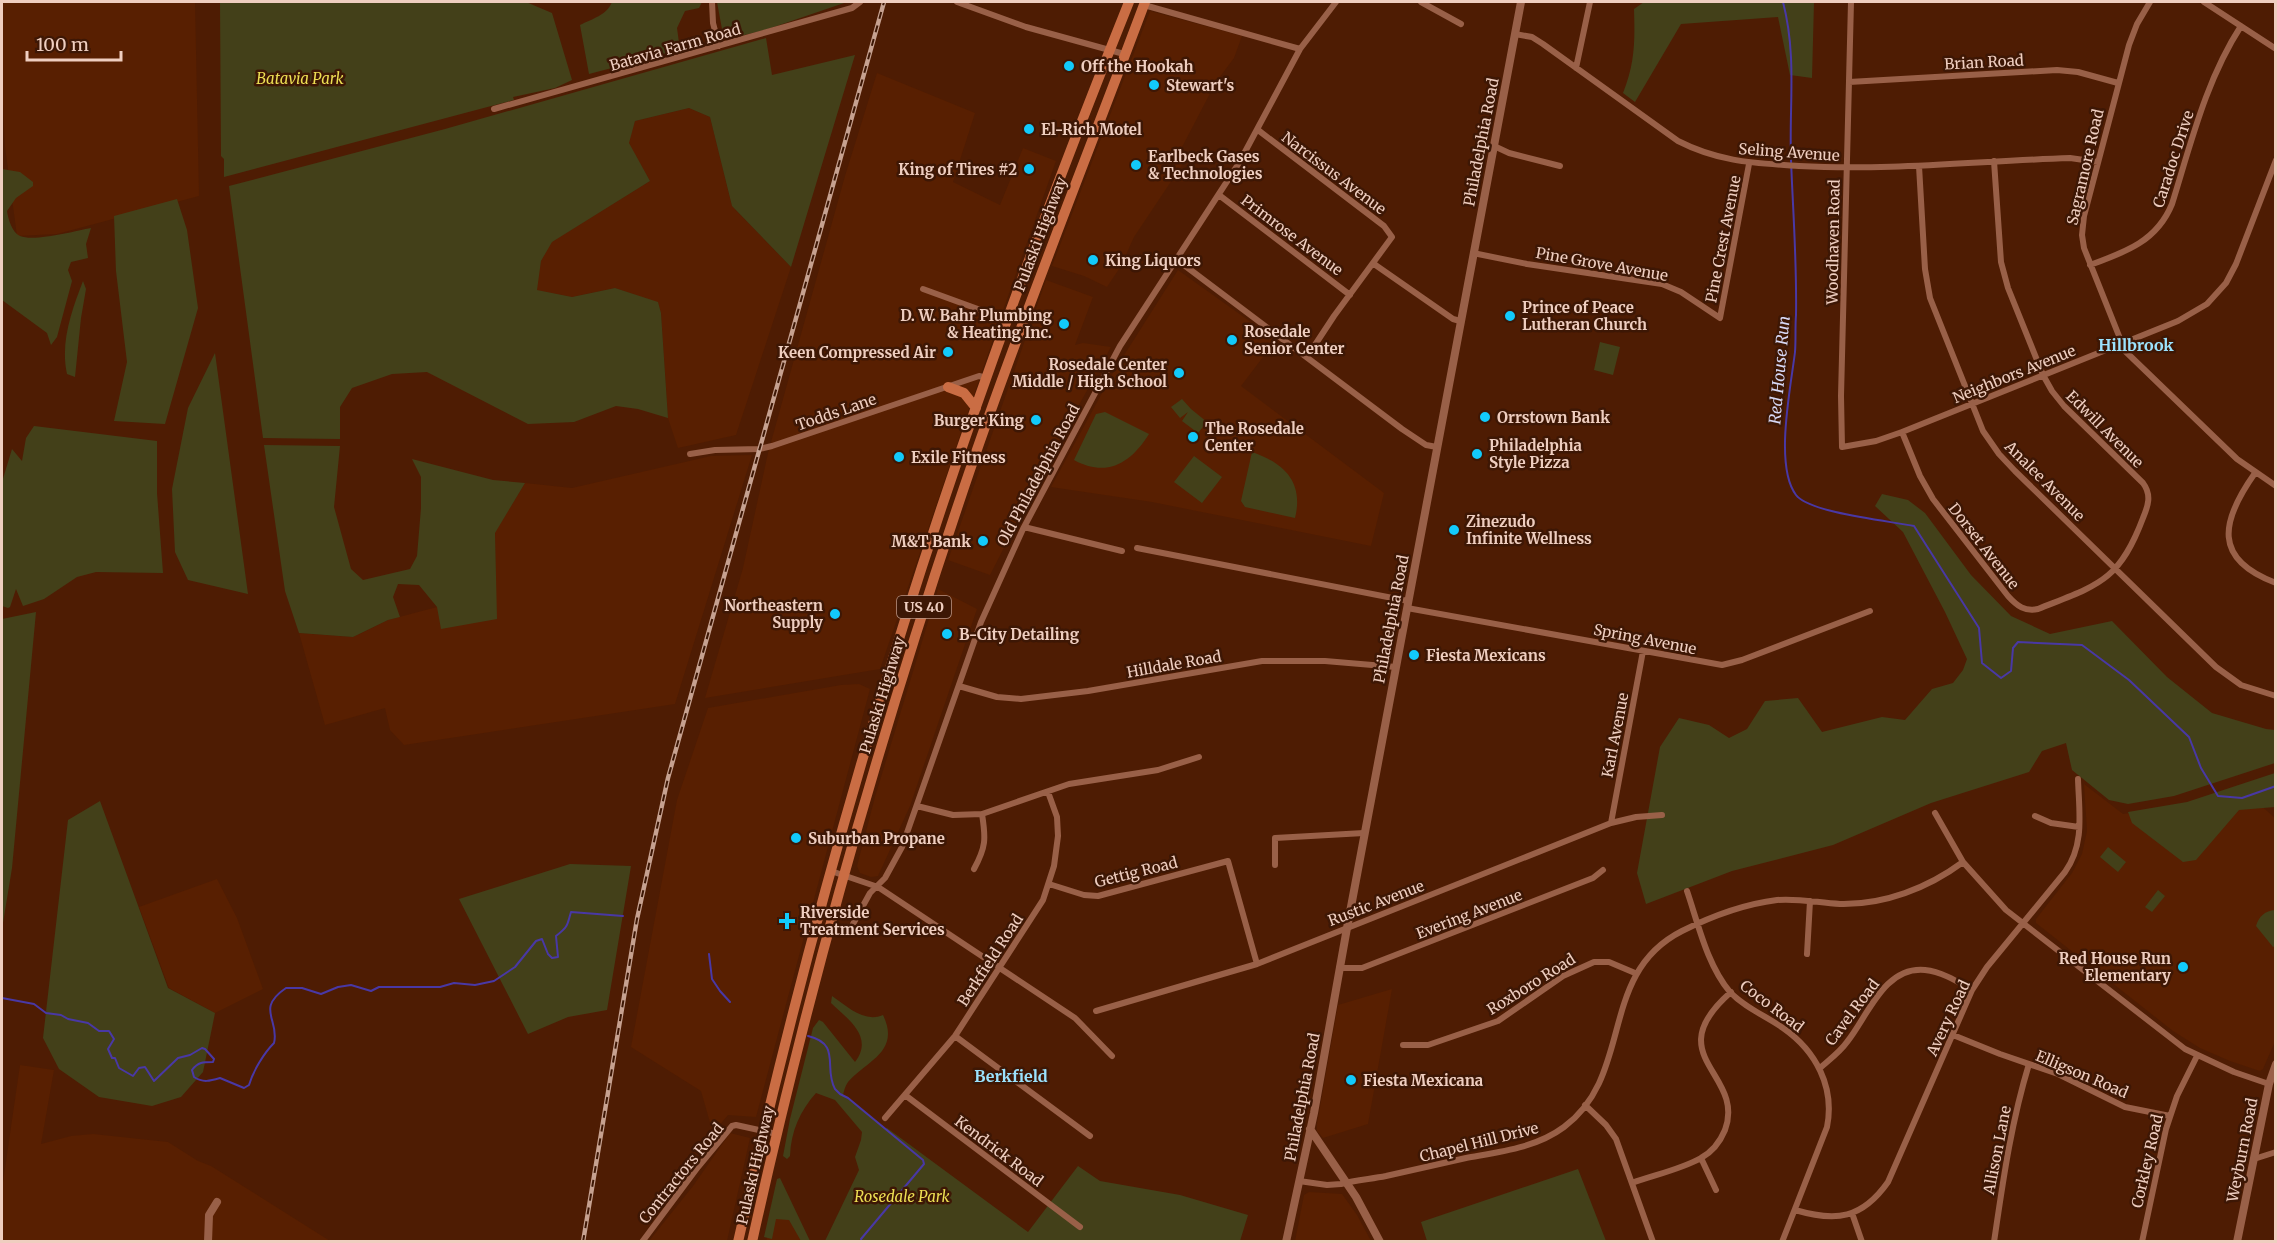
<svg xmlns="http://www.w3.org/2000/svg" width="2277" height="1243" viewBox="0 0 2277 1243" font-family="Merriweather,serif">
<rect width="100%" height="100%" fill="#4e1c03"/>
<path fill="#581f01" d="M2 2H195L199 196 57 234 17 236 5 147 2 84Z
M1150 11 1242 36 1234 58 1216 82 1180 151 1188 156 1134 237 1121 266 1107 287 1084 276 1052 266Z
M877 73 975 113 953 182 1000 205 1023 148 1056 161 1001 316 880 669 705 698 743 568 768 453 845 176Z
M689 108 710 117 732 206 791 267 736 435 678 448 668 418 661 313 658 303 615 288 572 297 536 290 541 261 551 242 650 181 628 143 635 121Z
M1178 270 1276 340 1241 386 1384 493 1371 546 1152 502 1051 487 1114 371Z
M1046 280 1093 297 1075 345 1083 343 1111 347 1053 452 990 575 948 560Z
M752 455 675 704 404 745 390 730 385 708 325 725 299 633 353 637 388 620 437 607 496 619 495 532 525 483 572 488 711 456Z
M938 589 977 609 910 806 878 876 871 877 860 873 857 866 875 797Z
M859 684 870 689 756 1117 728 1115 713 1133 701 1091 631 1047 677 800 708 708 841 685Z
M2084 784 2123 814 2250 796 2275 818 2276 1039 2263 1069 2260 1071 2230 1061 2200 1048 2173 1031 2036 923V919L2072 873 2082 854 2087 831Z
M217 879 237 918 263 989 215 1013 169 988 139 907Z
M1392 989 1368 1124 1323 1138 1317 1131V1124L1338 1005Z
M20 1065 54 1070 41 1144 71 1136 93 1134 168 1142 198 1161 211 1166 330 1241 2 1242V1189Z
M730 1133 750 1138 727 1241H649L693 1186Z
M1309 1192 1342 1194 1357 1215 1371 1241H1295L1304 1195Z
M773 1209 786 1213 803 1242H766Z"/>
<path fill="#434019" d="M220 2H526L552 13 572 80 555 88 513 97 514 100 224 177V159L221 156Z
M612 2H702L699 8 685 11 677 28 680 50 589 74 580 25C592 19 607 15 612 2Z
M717 2H847L765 30 724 40Z
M1644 2H1814L1812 78 1790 75 1778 17 1681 24 1635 102 1623 93C1635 63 1635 41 1634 9Z
M766 38 772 75 855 55 791 267 732 206 710 117 689 108 635 121 629 143 650 181 552 242 541 261 537 290 572 297 615 288 658 302 661 313 668 418 638 409 616 406 574 422 528 424 427 372 392 374 352 388 340 407V439L263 438 229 186 445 129Z
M2 169 20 172 33 182V186L16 198 7 211C8 218 12 233 20 236 34 242 75 231 91 228L86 244 88 258 71 262 68 270 72 281 57 337 51 345 47 333 2 300Z
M177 199 187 230 198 308 165 424 114 421 127 362 116 271 114 216Z
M83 281 86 289 81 318 75 377 67 374C60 342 72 310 83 281Z
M1600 342 1620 347 1613 375 1594 370Z
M215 353 248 594 188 580 175 552 172 489 188 408Z
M1182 399 1191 409 1207 422 1198 433 1182 421 1188 412 1180 418 1171 407Z
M1105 412 1149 434C1131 463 1107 478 1074 460L1096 414Z
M34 426 157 441V493L163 573 96 572 77 577 44 599 23 606 16 589 10 607 8 608 2 606V482L12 449 22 461 26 438Z
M264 445 340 446 334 507 351 569 363 580 410 569 417 556 421 508V477L412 459 493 480 525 483 495 533 497 619 441 629 437 607 419 585 398 584 393 597 400 617 388 620 353 637 299 633 285 591Z
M1252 452C1284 463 1304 482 1295 518L1245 507 1241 501Z
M1194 456 1222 477 1202 503 1174 482Z
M1882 494 1908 500 1925 513 1971 575 2011 616 2050 634 2112 621 2167 677 2212 713 2266 729 2275 730V763L2174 796 2128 804 2109 800 2072 770 2066 743 2042 751 2029 772 1931 803 1833 845 1732 871 1646 904 1637 873 1660 747 1679 718 1709 725 1729 738 1747 729 1765 701 1798 698 1822 732 1882 717 1905 720 1932 689 1953 683 1963 670 1967 659 1945 612 1903 532 1875 506Z
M36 612 12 868 2 929V619Z
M2275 773V807L2239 810 2196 860 2183 862 2132 823 2128 812 2187 802Z
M100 801 168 988 215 1013 203 1072 181 1097 152 1106 99 1097 59 1069 43 1038 68 820Z
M2108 847 2126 862 2118 872 2100 857Z
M570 864 631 866 607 1010 568 1017 528 1034 459 899Z
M2158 890 2165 896 2152 912 2145 907Z
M2275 910V946L2273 947 2256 926C2259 916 2265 911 2275 910Z
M832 996C848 1007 864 1023 883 1015 901 1052 866 1061 848 1082 845 1086 844 1091 843 1095L886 1129 887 1128 1028 1232 1078 1166 1100 1181 1180 1195 1248 1215 1240 1241H825L859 1170 855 1157 861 1140 862 1132 835 1100 816 1093C800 1111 791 1131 790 1156L787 1159 783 1156 790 1119 813 1028 819 1020 823 1022 855 1062C874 1037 849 1020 831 1003Z
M1578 1169 1606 1241H1427L1421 1222Z
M780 1178 810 1241H801L789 1220 776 1219 772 1239 764 1237 777 1179Z"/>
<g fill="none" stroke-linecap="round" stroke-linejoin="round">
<path stroke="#4938a5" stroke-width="2" d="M1783 2C1797 56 1789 105 1791 160 1793 212 1797 263 1796 315 1795 327 1796 340 1795 352 1791 386 1774 466 1796 495 1810 513 1889 521 1914 526L1979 628 1982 663 2001 678 2011 671 2013 648 2018 642 2082 645 2129 680 2189 737 2201 768 2218 796 2242 798 2276 786
M709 954 712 979 720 991 730 1002
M2 998 34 1004 46 1013 61 1015 68 1019 88 1023 99 1031H109L114 1039 108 1049 112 1058H115L119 1068 133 1076 139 1068 145 1067 154 1081 178 1058 190 1055 202 1048 205 1049 214 1059 213 1062C203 1062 198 1062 192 1070L194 1077C203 1083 210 1081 220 1078L244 1088 249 1085C253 1071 264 1053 274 1043 280 1020 255 1009 286 988H302L321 994 338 987 351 985 371 991 379 987H440L454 983 475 985 494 981 515 967 536 941 542 939 548 954 552 958 558 957 556 936C569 926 567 925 571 912L623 916
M808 1036C842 1044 823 1068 835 1089L840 1094 848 1098 923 1160 924 1164 861 1239 862 1242"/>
<path stroke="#996048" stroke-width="6" d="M712 2 713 23 719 46
M957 2 1026 27 1124 54
M1421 2 1461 24
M1851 2 1841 396 1842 447 1876 441 1902 432 2178 321 2207 304 2226 283 2236 264 2276 160
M2150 2 2137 24 2129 45 2084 216 2082 235 2084 248 2125 351 2237 459 2276 486
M2204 2 2276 49
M1144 5 1300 49
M1515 34 1532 37 1543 44 1678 141C1719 162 1754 163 1799 166 1889 171 1979 161 2070 158L2098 162
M1576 68 1590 2
M1849 82 2057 70 2078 72 2118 83
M494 109 852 8 860 2
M1258 130 1384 226 1392 237 1334 316 1307 357
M1494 146 1509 153 1560 166
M1919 166 1925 269 1930 298 1983 431 1999 454 2015 471 2216 667 2241 685 2276 696
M1219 195 1350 295
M1473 253 1527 264 1662 284 1681 292 1720 318 1749 164
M1176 259 1402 429 1426 445 1437 447
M1374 264 1453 319 1460 321
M2090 265C2126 252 2157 241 2172 204 2191 143 2206 80 2241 26
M923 289 1008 320
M1902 432 1920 476 1933 499 2008 596C2017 606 2025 612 2038 609 2098 585 2119 582 2143 518 2148 506 2152 495 2143 483L2064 406 2052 391 2043 375 2008 288 2001 262 1994 161
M690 454 715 450 759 449 772 446 979 376 987 378
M2255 473C2221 521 2212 559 2276 583
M1024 527 1122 551
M1137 548 1408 601
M1407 608 1722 665 1742 660 1870 611
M959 686 997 697 1021 699 1088 691 1262 661H1325L1396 667
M917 806 953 815 982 814 1069 784 1158 770 1199 757
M1935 813 1963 862 2006 910 2185 1049 2234 1072 2269 1084
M2035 816 2051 823 2079 827
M1611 823 1643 651
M1275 865V838L1364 833
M974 869C986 847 986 839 982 814
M831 871 878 887 1075 1018 1112 1056
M1049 884 1084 895 1098 896 1228 861 1257 964
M1687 891C1698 923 1707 965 1730 992 1745 1008 1766 1016 1783 1028 1816 1051 1835 1087 1827 1127L1782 1242
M853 924 870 893 885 878 902 847 981 622 1023 529 1120 346 1239 163 1300 49 1336 2
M1807 954 1810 901
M1339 968H1362L1593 878 1603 870
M1096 1011 1257 964 1611 823 1636 817 1662 815
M1953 1035 2000 1054 2058 1074 2125 1107 2170 1116
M955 1036 1090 1136
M1403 1045H1428L1498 1021 1563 976 1594 962H1609L1635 973
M1820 1068C1829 1060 1840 1052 1847 1042 1868 1016 1884 966 1925 970 1943 972 1958 982 1972 990
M905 1095 1080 1227
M1585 1105 1606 1125 1616 1139 1653 1242
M885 1118 955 1036 1043 900 1054 866 1058 836 1057 817 1048 792
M1701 1158 1716 1190
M2254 1159 2276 1152
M1299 1181 1327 1185 1341 1184C1356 1180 1371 1179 1386 1176 1413 1170 1439 1164 1466 1158 1499 1152 1536 1148 1564 1127 1635 1074 1597 974 1682 931 1710 917 1745 904 1777 900 1798 898 1819 903 1840 904 1884 905 1928 888 1963 862
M1632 1183C1654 1175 1682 1169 1701 1158 1712 1152 1720 1142 1725 1130 1746 1073 1657 1057 1731 992
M1795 1210C1836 1222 1862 1219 1888 1182L1972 990 1987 967 2065 872C2085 844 2079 812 2078 779
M1852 1213 1862 1242
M642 1242 698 1167 732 1126 736 1125 777 1134
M1994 1242C2003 1181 2011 1123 2029 1064
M2142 1242 2166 1129 2177 1096 2197 1056"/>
<path stroke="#996048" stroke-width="8" d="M1310 1129 1356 1197 1380 1242
M208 1242 209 1215 217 1202
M1286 1242 1314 1113 1347 928 1521 2
M2237 1242 2269 1084 2276 1064"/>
<path stroke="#ca6d44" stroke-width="10" d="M948 387 964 393 976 408
M738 1242C785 1033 840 826 904 623 970 413 1047 206 1129 2
M752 1242C810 980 884 721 971 467 1025 310 1087 157 1145 2"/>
<g stroke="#c6a190" stroke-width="4.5">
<path id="rail" d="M583 1242 637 919 668 778 884 2"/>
</g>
<use href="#rail" stroke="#3d1705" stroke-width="2" stroke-dasharray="7" stroke-linecap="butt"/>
</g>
<g fill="#12cafb" stroke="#3d1705" stroke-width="2">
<circle cx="1069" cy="66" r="6"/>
<circle cx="1154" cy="85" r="6"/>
<circle cx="1029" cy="129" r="6"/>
<circle cx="1136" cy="165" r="6"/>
<circle cx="1029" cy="169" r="6"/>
<circle cx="1093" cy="260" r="6"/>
<circle cx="1510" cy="316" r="6"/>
<circle cx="1064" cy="324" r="6"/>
<circle cx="1232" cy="340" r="6"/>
<circle cx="948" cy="352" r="6"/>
<circle cx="1179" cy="373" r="6"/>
<circle cx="1485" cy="417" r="6"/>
<circle cx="1036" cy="420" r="6"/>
<circle cx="1193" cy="437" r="6"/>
<circle cx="1477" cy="454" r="6"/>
<circle cx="899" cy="457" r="6"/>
<circle cx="1454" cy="530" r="6"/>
<circle cx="983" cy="541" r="6"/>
<circle cx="835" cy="614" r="6"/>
<circle cx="947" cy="634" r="6"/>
<circle cx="1414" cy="655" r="6"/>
<circle cx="796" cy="838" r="6"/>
<path d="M784 912h6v6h6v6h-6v6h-6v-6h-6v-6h6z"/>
<circle cx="2183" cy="967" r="6"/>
<circle cx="1351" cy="1080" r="6"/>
</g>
<g text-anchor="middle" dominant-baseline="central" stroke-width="5" stroke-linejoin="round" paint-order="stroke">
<rect fill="#3d1705" stroke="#ba9788" stroke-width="1.5" x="897" y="596" width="54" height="22" rx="4.5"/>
<g font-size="14" font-weight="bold" fill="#efcec0">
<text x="924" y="607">US 40</text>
</g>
<g font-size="15" fill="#efcec0" stroke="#3d1705">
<text transform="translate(675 47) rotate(-16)">Batavia Farm Road</text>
<text transform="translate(1984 62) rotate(-3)">Brian Road</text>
<text transform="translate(1481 142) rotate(-79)">Philadelphia Road</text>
<text transform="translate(1789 152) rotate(4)">Seling Avenue</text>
<text transform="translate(2173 159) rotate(-72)">Caradoc Drive</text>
<text transform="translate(2085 167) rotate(-77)">Sagramore Road</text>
<text transform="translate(1334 173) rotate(37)">Narcissus Avenue</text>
<text transform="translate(1040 234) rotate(-69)">Pulaski Highway</text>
<text transform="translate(1292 235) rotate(37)">Primrose Avenue</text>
<text transform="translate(1723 239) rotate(-79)">Pine Crest Avenue</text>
<text transform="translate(1833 242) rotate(-89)">Woodhaven Road</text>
<text transform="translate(1602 264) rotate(10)">Pine Grove Avenue</text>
<text transform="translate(2014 374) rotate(-22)">Neighbors Avenue</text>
<text transform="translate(836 412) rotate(-19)">Todds Lane</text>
<text transform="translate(2105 429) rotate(45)">Edwill Avenue</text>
<text transform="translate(1038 475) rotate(-62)">Old Philadelphia Road</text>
<text transform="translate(2045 481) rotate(45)">Analee Avenue</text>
<text transform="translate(1984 546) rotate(52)">Dorset Avenue</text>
<text transform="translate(1391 619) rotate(-79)">Philadelphia Road</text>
<text transform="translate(1645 639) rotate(11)">Spring Avenue</text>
<text transform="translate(1174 664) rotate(-10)">Hilldale Road</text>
<text transform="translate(882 695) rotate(-73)">Pulaski Highway</text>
<text transform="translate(1615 735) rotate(-79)">Karl Avenue</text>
<text transform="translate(1136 872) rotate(-14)">Gettig Road</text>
<text transform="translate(1376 903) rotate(-21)">Rustic Avenue</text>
<text transform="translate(1469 914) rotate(-21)">Evering Avenue</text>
<text transform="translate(990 960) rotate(-57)">Berkfield Road</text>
<text transform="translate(1531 984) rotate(-32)">Roxboro Road</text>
<text transform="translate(1772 1006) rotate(37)">Coco Road</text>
<text transform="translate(1852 1012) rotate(-53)">Cavel Road</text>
<text transform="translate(1948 1018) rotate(-65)">Avery Road</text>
<text transform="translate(2082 1074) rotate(23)">Elligson Road</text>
<text transform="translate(1302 1097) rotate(-79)">Philadelphia Road</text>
<text transform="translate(1479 1142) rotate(-14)">Chapel Hill Drive</text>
<text transform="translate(1997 1150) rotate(-79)">Allison Lane</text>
<text transform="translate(2242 1150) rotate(-79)">Weyburn Road</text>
<text transform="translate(999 1151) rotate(37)">Kendrick Road</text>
<text transform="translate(2147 1161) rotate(-77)">Corkley Road</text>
<text transform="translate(755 1165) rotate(-77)">Pulaski Highway</text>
<text transform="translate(681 1173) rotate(-51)">Contractors Road</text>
</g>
<g font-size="15" font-weight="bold" fill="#efcec0" stroke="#3d1705" text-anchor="start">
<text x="1081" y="66">Off the Hookah</text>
<text x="1166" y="85">Stewart's</text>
<text x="1041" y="129">El-Rich Motel</text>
<text x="1148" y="156">Earlbeck Gases<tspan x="1148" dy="17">&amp; Technologies</tspan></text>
<text x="1017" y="169" text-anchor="end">King of Tires #2</text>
<text x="1105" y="260">King Liquors</text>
<text x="1522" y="307">Prince of Peace<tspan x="1522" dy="17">Lutheran Church</tspan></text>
<text x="1052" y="315" text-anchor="end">D. W. Bahr Plumbing<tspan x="1052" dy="17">&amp; Heating Inc.</tspan></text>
<text x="1244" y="331">Rosedale<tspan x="1244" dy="17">Senior Center</tspan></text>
<text x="936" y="352" text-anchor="end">Keen Compressed Air</text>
<text x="1167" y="364" text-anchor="end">Rosedale Center<tspan x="1167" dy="17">Middle / High School</tspan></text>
<text x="1497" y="417">Orrstown Bank</text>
<text x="1024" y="420" text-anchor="end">Burger King</text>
<text x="1205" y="428">The Rosedale<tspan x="1205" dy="17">Center</tspan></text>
<text x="1489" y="445">Philadelphia<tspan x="1489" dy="17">Style Pizza</tspan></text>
<text x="911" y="457">Exile Fitness</text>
<text x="1466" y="521">Zinezudo<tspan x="1466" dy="17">Infinite Wellness</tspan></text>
<text x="971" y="541" text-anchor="end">M&amp;T Bank</text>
<text x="823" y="605" text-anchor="end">Northeastern<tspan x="823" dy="17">Supply</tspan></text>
<text x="959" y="634">B-City Detailing</text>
<text x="1426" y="655">Fiesta Mexicans</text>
<text x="808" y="838">Suburban Propane</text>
<text x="800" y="912">Riverside<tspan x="800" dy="17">Treatment Services</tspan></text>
<text x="2171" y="958" text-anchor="end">Red House Run<tspan x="2171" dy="17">Elementary</tspan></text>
<text x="1363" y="1080">Fiesta Mexicana</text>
</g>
<g font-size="15" font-style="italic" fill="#eddf53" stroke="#3d1705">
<text x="300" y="78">Batavia Park</text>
<text x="902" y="1196">Rosedale Park</text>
</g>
<g font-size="16" font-weight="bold" fill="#9be2fd" stroke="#3d1705">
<text x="2136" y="345">Hillbrook</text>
<text x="1011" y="1076">Berkfield</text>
</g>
<g font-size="16" font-style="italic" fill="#d7d8f5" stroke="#3d1705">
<text transform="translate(1779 370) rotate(-85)">Red House Run</text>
</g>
</g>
<rect width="2277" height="1243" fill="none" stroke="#efcec0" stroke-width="6"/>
<path d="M27 51v9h94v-9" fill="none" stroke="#efcec0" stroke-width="3"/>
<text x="36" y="51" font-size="18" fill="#efcec0" stroke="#3d1705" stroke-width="4.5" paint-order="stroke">100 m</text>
</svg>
